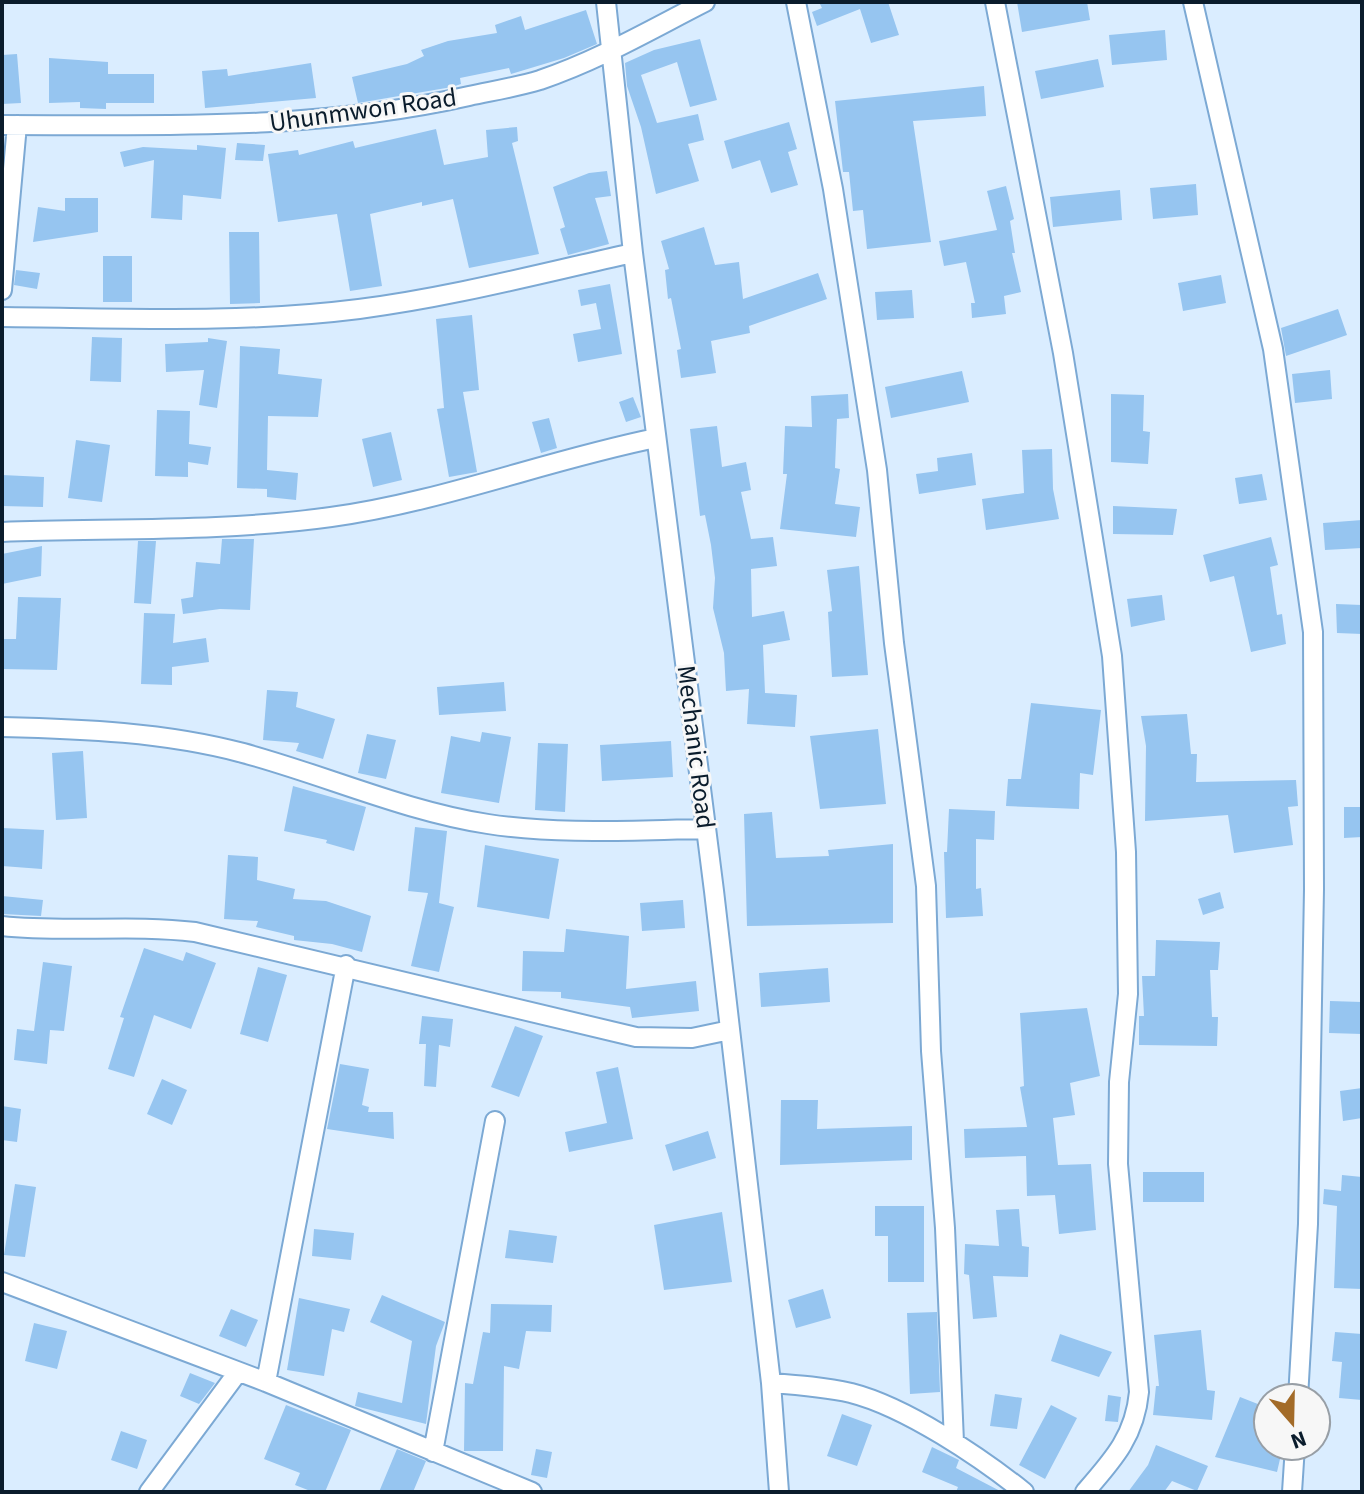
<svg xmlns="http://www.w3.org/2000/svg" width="1364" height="1494" viewBox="0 0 1364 1494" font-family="'Source Sans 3',sans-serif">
<rect width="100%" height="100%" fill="#daedff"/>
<path fill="#96c5f0" d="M819 2H888L899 35 871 43 860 9 817 26 812 12 822 8Z
M1017 2H1087L1090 20 1022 32Z
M586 10 597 44 564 58 511 74 509 68 460 78 461 84 452 87 358 103 352 77 407 64 424 56 421 50 448 41 497 33 495 25 521 16 525 30Z
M1165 30 1167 60 1112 65 1109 35Z
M700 39 717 100 690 107 677 62 641 75 657 123 698 114 704 140 688 144 699 181 656 194 641 127 627 86 625 63 654 50Z
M17 54 21 103 2 104V55Z
M49 58 108 62V74H154V103H106V109L80 108V102L49 103Z
M1098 59 1104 87 1041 99 1035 71Z
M311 63 316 98 205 108 202 71 227 69 228 76Z
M984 86 986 116 913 121 931 242 867 249 863 210 853 211 849 172H843L835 101Z
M789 122 797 149 788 152 798 185 771 193 760 160 732 169 724 141Z
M517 127 518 141 512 143 539 254 469 268 453 199 422 206V202L370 214 382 286 350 291 337 214 278 222 268 154 298 150 299 155 353 141 355 148 436 129 444 165 488 157 486 130Z
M237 143 265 145 263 161 235 160Z
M197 145 226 148 221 199 183 195 182 220 151 218 154 160 124 167 120 152 143 147 197 150Z
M607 171 611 196 595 198 609 244 568 255 560 229 565 227 553 187 589 173Z
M1196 184 1198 215 1153 219 1150 188Z
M1006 186 1014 219 1010 221 1015 253H1012L1021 292 1004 296 1006 314 972 318 971 303H975L966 262 944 266 939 241 997 230 987 191Z
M1120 190 1122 220 1053 227 1050 197Z
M65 198H98V232L33 242 38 207 65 211Z
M704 227 715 265 739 262 743 299 818 273 827 299 749 326 750 333 711 341 716 373 681 378 677 350 681 349 671 298 668 299 665 270 669 269 661 241Z
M229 232H259L260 303 230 304Z
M103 256H132V302H103Z
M16 270 40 273 37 289 14 285Z
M1221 275 1226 303 1183 311 1178 283Z
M610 284 622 354 578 362 573 334 601 329 596 303 581 306 578 290Z
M912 290 914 318 877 320 875 292Z
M1338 309 1347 335 1286 356 1281 328Z
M472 315 479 390 463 392 477 472 449 477 437 409 444 408 436 319Z
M92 337 122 338 121 382 90 381Z
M208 338 227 341 217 408 199 405 204 370 166 372 165 344 208 342Z
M240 346 280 349 278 374 322 379 318 417 268 416 267 470 298 473 296 500 267 497V489L237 488Z
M1330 370 1332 399 1295 403 1292 374Z
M962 371 969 402 891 418 885 387Z
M848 394 849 418 837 419 835 468 840 469 835 504 860 507 856 537 780 529 787 474H783L785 426 812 427 811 396Z
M1111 394 1144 395 1143 431 1150 432 1148 464 1111 462Z
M633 397 641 417 626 422 619 402Z
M157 410 190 411 189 444 211 447 208 465 188 462V477L155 476Z
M549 418 557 448 541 453 532 422Z
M717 426 722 467 746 462 751 490 741 492 751 539 773 537 777 566 751 569 752 617 784 611 790 640 763 645 765 693 797 695 795 727 747 724 749 689 726 691 724 653 713 608 715 578 711 545 705 515 700 516 690 429Z
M391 432 402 480 373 487 362 439Z
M76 440 110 445 102 502 68 498Z
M1052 449 1053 489 1059 519 986 530 982 499 1024 493 1022 450Z
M972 453 976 485 919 494 916 474 938 471 937 458Z
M1262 474 1267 500 1239 504 1235 478Z
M2 475 44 477 43 507 2 506Z
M1113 506 1177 509 1173 535 1113 534Z
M1362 520V548L1325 550 1323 523Z
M1271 537 1278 565 1270 567 1277 615 1282 614 1286 644 1251 652 1234 576 1210 582 1203 555Z
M222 539H254L250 610 220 609 183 614 181 599 193 597 196 562 220 564Z
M138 541H156L151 604 134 603Z
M42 546 41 576 2 584V554Z
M859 566 868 675 832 677 828 612 832 611 827 570Z
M1162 595 1165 620 1131 627 1127 599Z
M18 597 61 598 57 670 2 669V639H16Z
M1336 604 1362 605V634L1337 633Z
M144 613 175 614 173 643 206 638 209 662 172 667V685L141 684Z
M504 682 506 711 439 715 437 687Z
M267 690 298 692 296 707 335 719 323 759 296 751 299 743 263 740Z
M1031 703 1101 710 1093 775 1080 773 1079 809 1006 806 1008 779H1021Z
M1187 714 1191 754H1197L1196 782 1296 780 1298 806 1288 807 1293 845 1234 853 1228 815 1145 821 1146 746 1141 716Z
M878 729 886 804 820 809 810 736Z
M482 732 511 737 499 803 441 793 451 736 480 742Z
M367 734 396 740 386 779 358 773Z
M671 741 673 777 602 781 600 745Z
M538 743 568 744 565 812 535 810Z
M83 751 87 818 56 820 52 753Z
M293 786 366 807 354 851 326 843 327 840 284 831Z
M1344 807H1362V837L1344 838Z
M949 809 995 811 994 840 976 839V889L981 888 983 916 946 918 944 852H947Z
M772 812 776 858 829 856 828 850 893 844V923L747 926 744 814Z
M415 827 447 831 439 903 454 907 439 972 411 966 428 893 408 891Z
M2 828 44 830 42 869 2 866Z
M485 845 559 859 549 919 477 907Z
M228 855 258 857 257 880 295 889 293 899 326 901 371 916 362 952 332 944 294 940V936L256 927 258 921 224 919Z
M1220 892 1224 908 1203 915 1198 899Z
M2 896 43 900 41 916 2 914Z
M683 900 685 928 642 931 640 903Z
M566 929 629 936 626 989 696 981 699 1011 632 1018 630 1007 561 998V992L522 991 523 951 564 952Z
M1156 940 1220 942 1218 970H1210L1212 1017H1218L1217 1046 1139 1045V1016H1144L1142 976H1155Z
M144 948 183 961 186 952 216 963 191 1029 154 1015 134 1077 108 1069 124 1018 120 1017Z
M43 962 72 966 64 1031 50 1030 47 1064 14 1060 17 1029 34 1031Z
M258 967 287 975 268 1042 240 1034Z
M828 968 830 1002 761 1007 759 973Z
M1330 1001 1362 1002V1034L1329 1033Z
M1087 1008 1100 1076 1070 1083 1075 1115 1053 1118 1058 1165 1091 1164 1096 1230 1059 1234 1055 1195 1027 1196 1026 1156 965 1158 964 1129 1027 1127 1020 1087 1024 1086 1020 1013Z
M422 1016 453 1019 450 1047 439 1045 436 1087 424 1086 426 1044H419Z
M515 1026 543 1036 519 1097 491 1087Z
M340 1064 369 1069 362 1105 369 1107 368 1112H393L394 1139 327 1129Z
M618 1067 633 1139 569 1152 565 1132 607 1123 596 1072Z
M162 1079 187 1090 172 1125 147 1114Z
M1362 1088V1118L1343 1121 1340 1091Z
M781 1100H818L817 1129 912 1126V1160L780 1165Z
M2 1106 21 1109 17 1142 2 1140Z
M708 1131 716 1158 673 1171 665 1145Z
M1143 1172H1204V1202H1143Z
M1342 1175 1362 1177V1289L1334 1288 1337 1206 1323 1204 1324 1189 1341 1191Z
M15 1184 36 1187 25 1257 4 1255Z
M875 1206H924V1282H888V1236H875Z
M1019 1209 1022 1246 1029 1247 1028 1277 993 1276 997 1317 973 1319 969 1275 964 1274 965 1244 999 1246 996 1210Z
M722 1212 732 1282 664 1290 654 1225Z
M314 1229 354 1233 351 1260 312 1256Z
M509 1230 557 1236 553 1263 505 1258Z
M823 1289 831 1318 796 1328 788 1300Z
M382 1295 445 1322 436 1346 426 1424 355 1406 358 1392 402 1403 412 1341 370 1322Z
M299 1298 350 1309 344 1332 332 1329 324 1376 287 1370Z
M491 1304 552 1305 551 1332 526 1331 519 1369 504 1366 503 1451H464L465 1383 473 1384 483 1332 490 1333Z
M231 1309 258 1320 246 1347 219 1336Z
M937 1312 940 1392 910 1394 907 1313Z
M34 1323 67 1331 57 1369 25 1361Z
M1201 1330 1207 1390 1215 1391 1212 1420 1153 1415 1156 1386H1159L1154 1335Z
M1335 1332 1362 1334V1400L1339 1398 1342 1362 1332 1361Z
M1060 1334 1112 1352 1099 1377 1051 1361Z
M190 1373 215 1383 199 1404 180 1396Z
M995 1394 1022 1398 1017 1429 990 1426Z
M1108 1395 1121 1397 1118 1422 1105 1421Z
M1240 1397 1268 1408V1446H1283L1277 1472 1215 1457Z
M286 1405 351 1430 325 1492H313L295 1485 300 1473 264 1459Z
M1051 1405 1077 1418 1045 1479 1019 1465Z
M842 1414 872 1425 857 1466 827 1456Z
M121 1431 147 1440 137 1469 111 1460Z
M1156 1445 1208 1466 1197 1491 1172 1481 1164 1492H1128L1148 1465Z
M932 1447 959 1460 956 1468 1002 1492H956L958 1487 922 1472Z
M397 1449 426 1461 413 1492H379Z
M536 1449 552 1452 547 1478 531 1475Z"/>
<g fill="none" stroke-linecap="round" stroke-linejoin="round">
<g stroke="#7ca9d4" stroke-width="22">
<path id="street" d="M606 2 633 253 714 891 771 1383 779 1492
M796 2 833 189 877 470 894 643 926 886 931 1051 945 1228 954 1442
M995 2 1063 353 1112 656 1126 852 1128 994 1119 1082 1118 1164 1139 1392C1135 1436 1113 1460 1085 1492
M1193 2 1273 349 1313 632 1314 889 1308 1224 1298 1398
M2 125C159 125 315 131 469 96 492 91 517 87 540 80 599 60 650 30 705 2
M2 290 17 125
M2 317C121 318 241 324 359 309 452 297 542 273 633 253
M2 532C110 528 224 532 331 517 441 502 547 460 656 438
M2 727C83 729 164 732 243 753 325 775 404 811 488 824 559 835 635 830 706 829
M2 926C66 933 131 924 195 932L636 1037 692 1038 730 1030
M2 1282 266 1382 532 1492
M266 1382 346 965
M771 1383C798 1385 825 1387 851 1393 906 1407 980 1457 1024 1492
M433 1452 495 1121
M149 1492 238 1372
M1292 1492 1295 1446"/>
</g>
<use href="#street" stroke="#fff" stroke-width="18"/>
</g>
<g text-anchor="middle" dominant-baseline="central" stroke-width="6" stroke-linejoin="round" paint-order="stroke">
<g font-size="26" fill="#0a1c2c" stroke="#f7f7f7">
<text transform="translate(363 110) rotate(-8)">Uhunmwon Road</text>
<text transform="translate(696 747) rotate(83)">Mechanic Road</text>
</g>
</g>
<rect width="1364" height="1494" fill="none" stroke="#0a1c2c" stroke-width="8"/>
<g transform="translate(1292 1422) rotate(160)"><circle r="38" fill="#f7f7f7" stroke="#989fa6" stroke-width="2"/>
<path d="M0-6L14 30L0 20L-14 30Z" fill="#a36b28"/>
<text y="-12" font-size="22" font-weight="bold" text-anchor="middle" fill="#0a1c2c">N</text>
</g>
</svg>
